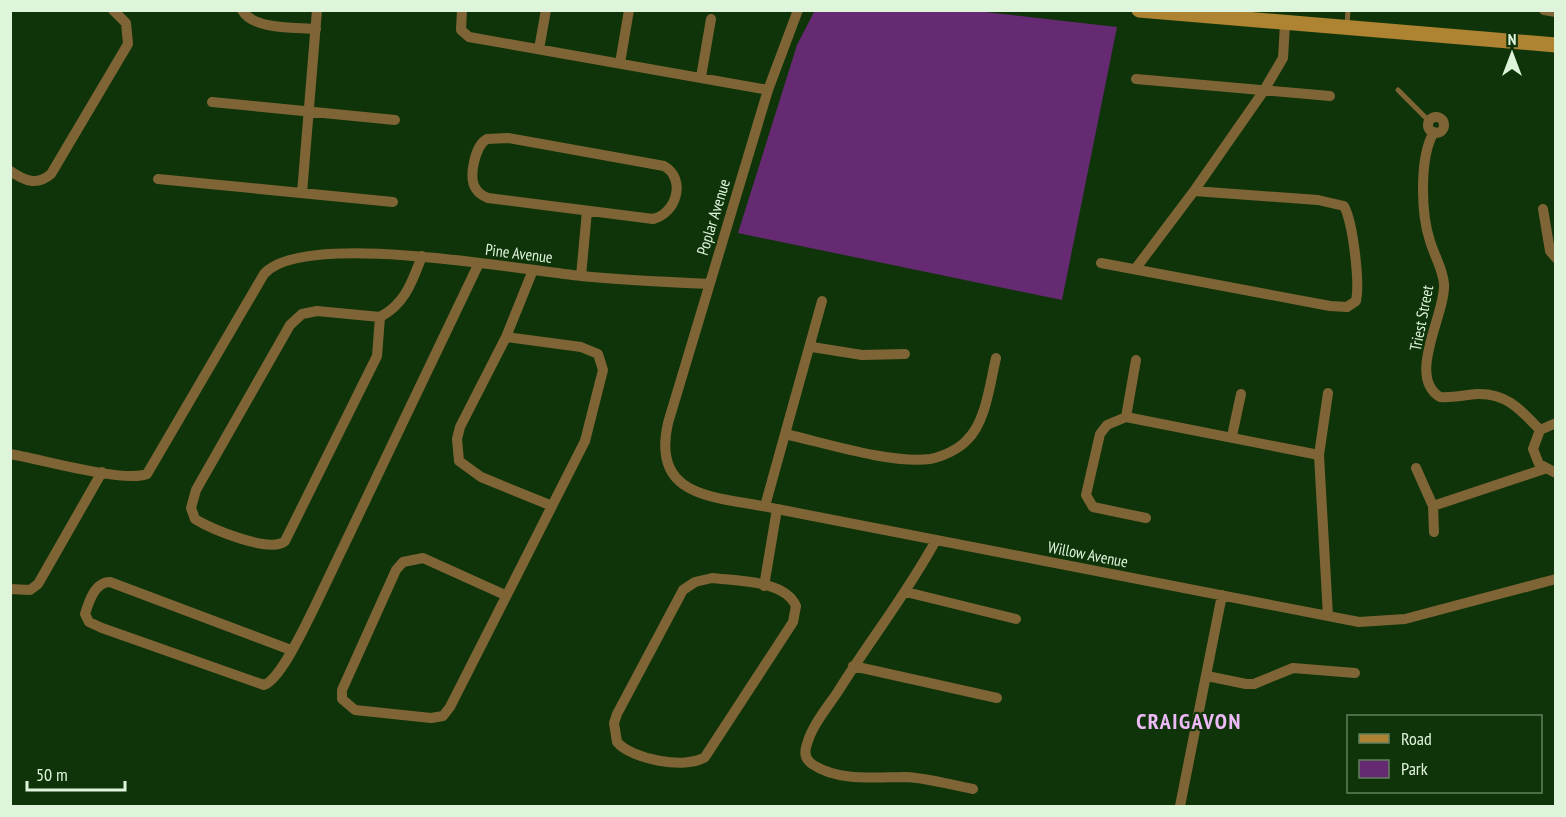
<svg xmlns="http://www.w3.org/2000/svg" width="1566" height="817" viewBox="0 0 1566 817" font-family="'PT Sans Narrow',sans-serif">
<rect width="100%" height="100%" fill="#10340a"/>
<path fill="#652a71" d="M976 11 1117 27 1062 300 738 233 797 45 814 12Z"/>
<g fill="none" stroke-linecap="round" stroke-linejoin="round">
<path stroke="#7f6536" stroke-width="5" d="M1347 27 1348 10
M1398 90 1429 121"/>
<path stroke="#7f6536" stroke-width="10" d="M242 10C253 30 295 27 316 29
M462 10 461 30 469 37 768 90
M798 10 768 90 668 423C650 502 721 496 777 509L1359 622 1405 619 1556 579
M1544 10 1556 12
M539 49 546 10
M620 63 629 10
M701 77 711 19
M1136 79 1330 96
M212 102 395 120
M1428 125a8 8 0 1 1 16 0a8 8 0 1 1-16 0Z
M1434 132C1419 157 1421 214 1430 241 1434 255 1443 269 1444 284 1446 313 1406 377 1440 397 1453 398 1464 395 1477 394 1507 393 1521 410 1540 430
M508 138 664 166C687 179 676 214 653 219L488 198C483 196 479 194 476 189 468 178 475 145 487 139Z
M10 171C25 181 37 186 51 174L128 44 126 23 113 10
M158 179 393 202
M302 193 317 10
M1543 209 1550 251 1556 258
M1101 263 1330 306 1347 307 1356 301C1360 282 1353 223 1344 206L1318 200 1194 191
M1136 268 1194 191 1263 92 1283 58 1285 24
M533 270 506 337 460 427 457 439 459 461 481 477 552 506
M581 276 587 211
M380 317 377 356 285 541C271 554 211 529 195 519L191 508 196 490 290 325 302 314 317 311 380 317C405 304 412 282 422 256
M812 347 862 355 905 354
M1328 393 1319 455 1328 616
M1126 417 1136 360
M1556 423 1540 430 1533 449 1539 464 1556 473
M785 434C825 443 891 464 930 459 942 457 959 449 967 440 986 422 990 383 996 358
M1232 436 1241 394
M10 454C40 459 123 483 147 474L264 274C303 229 520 270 581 276 623 280 666 282 708 284
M1416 468 1433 506 1434 532
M765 506 822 301
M1433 506 1544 469
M1146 518 1093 507 1086 495 1100 434 1107 425 1126 417 1319 455
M936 540C907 594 869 641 837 693 826 709 812 726 807 744 804 752 805 759 812 764 838 782 876 777 906 777 928 778 951 785 973 789
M712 578C736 581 785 580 796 606L793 622 705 757C686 770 631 759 617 742L614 723 617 714 683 590 695 582Z
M764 586 777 509
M10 589 30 590 38 584 102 472
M906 592 1016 619
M505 595 423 558 403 562 396 570 342 690V699L355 710 431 718 443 716 450 707 585 441 603 370 598 354 581 347 506 337
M291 650 110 582C95 582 89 601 85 614L89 622 102 628 264 685C281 679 306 624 315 606L479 263
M853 666 997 698
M1207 676 1246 684H1254L1293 668 1355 673
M1180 806 1222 595"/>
<path stroke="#ae8433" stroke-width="15" d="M1139 10 1556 45"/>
</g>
<g text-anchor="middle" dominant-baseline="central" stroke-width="4.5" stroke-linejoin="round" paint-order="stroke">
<g font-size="16" fill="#def4db" stroke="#10340a">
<text transform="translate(713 217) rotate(-73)">Poplar Avenue</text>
<text transform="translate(519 253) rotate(7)">Pine Avenue</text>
<text transform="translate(1421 318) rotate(-79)">Triest Street</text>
<text transform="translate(1088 554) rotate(11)">Willow Avenue</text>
</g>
<g font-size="22" font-weight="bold" letter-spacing="1.5" fill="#edb9f7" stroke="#10340a">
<text x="1189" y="721">CRAIGAVON</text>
</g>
</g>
<rect width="1566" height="817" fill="none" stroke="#def4db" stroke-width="24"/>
<rect x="1347" y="715" width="195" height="78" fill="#10340a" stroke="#62815e" stroke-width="1.5"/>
<rect x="1359" y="734" width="30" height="9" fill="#ae8433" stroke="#62815e" stroke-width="1.5"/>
<text x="1401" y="745" font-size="18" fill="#def4db">Road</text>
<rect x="1359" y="760" width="30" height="18" fill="#652a71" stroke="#62815e" stroke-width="1.5"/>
<text x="1401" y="775" font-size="18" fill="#def4db">Park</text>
<g transform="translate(1512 54)" stroke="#10340a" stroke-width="4.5" paint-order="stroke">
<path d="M0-4.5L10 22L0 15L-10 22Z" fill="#def4db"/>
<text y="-9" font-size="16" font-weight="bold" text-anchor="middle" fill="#def4db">N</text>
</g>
<path d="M27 781v9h98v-9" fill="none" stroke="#def4db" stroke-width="3"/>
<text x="36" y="781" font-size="18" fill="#def4db" stroke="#10340a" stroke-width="4.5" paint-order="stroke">50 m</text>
</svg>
